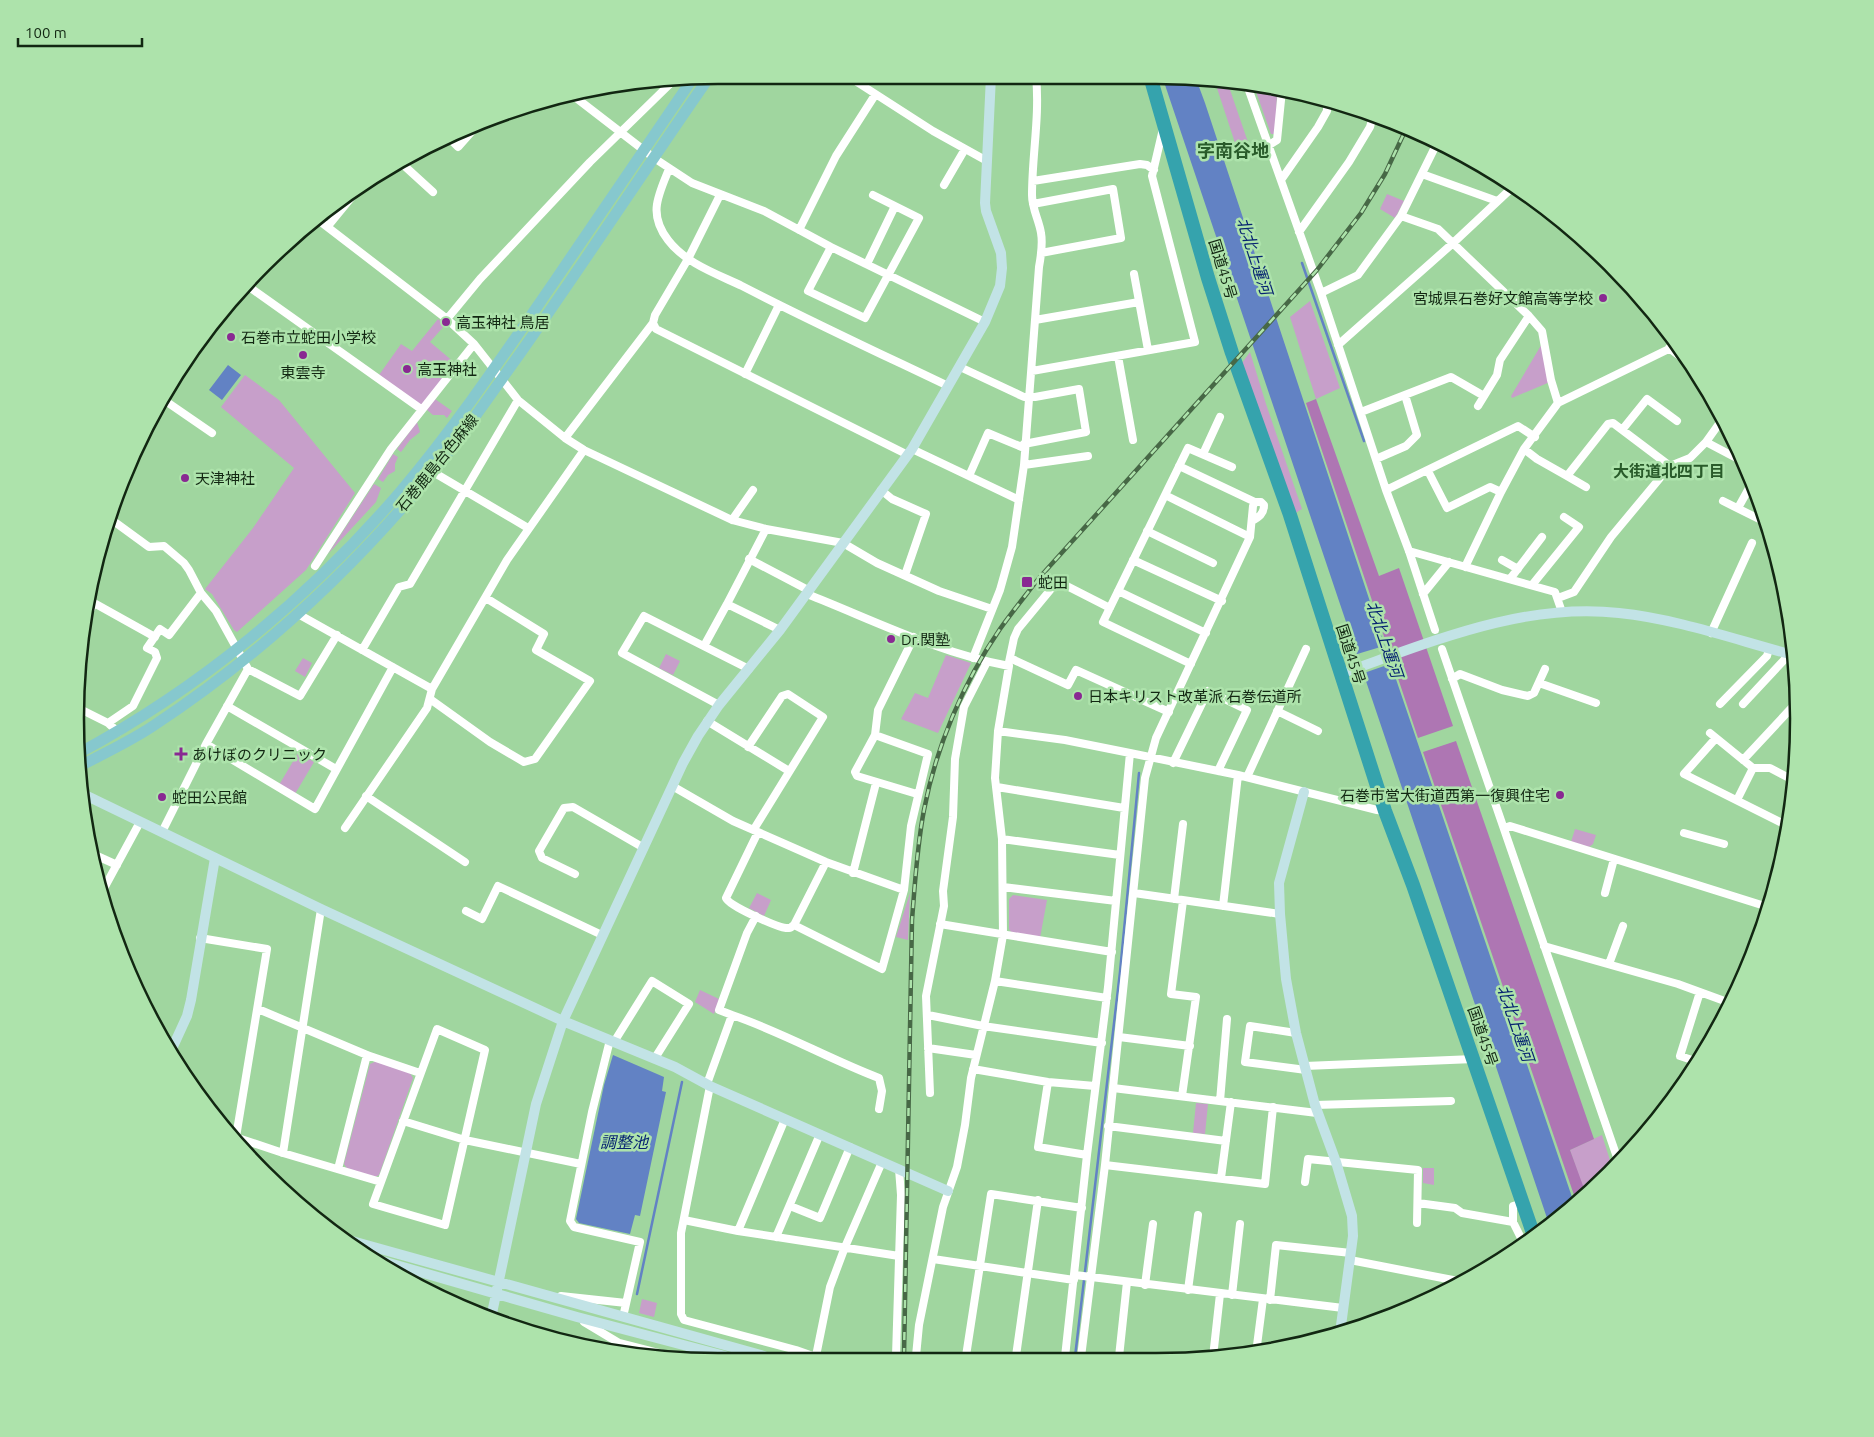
<svg xmlns="http://www.w3.org/2000/svg" width="1874" height="1437" viewBox="0 0 1874 1437" font-family="Ubuntu,'Noto Sans JP',sans-serif">
<rect width="100%" height="100%" fill="#a0d69f"/>
<path fill="#c79fca" d="M1214 79 1227 81 1251 151 1239 155Z
M1254 86 1277 90 1276 131 1274 134H1271Z
M1387 194 1404 201 1395 218 1380 209Z
M1310 301 1340 388 1316 399 1290 317Z
M438 319 445 325 430 342 455 363 422 407 379 375 401 344 412 351Z
M1543 342 1550 382 1512 398 1511 396Z
M1250 352 1266 404 1302 509 1294 514 1242 363Z
M245 375 279 400 355 493 306 570 237 632 234 630 212 594 205 589 253 528 294 468 221 407Z
M435 399 452 411 447 418 444 415H433L426 409Z
M417 422 420 432 410 440 401 452 397 449Z
M393 454 398 457 395 464V471L388 475 383 482 378 479Z
M374 484 381 488 376 502 328 554Z
M666 654 680 661 673 675 659 668Z
M946 655 971 663 938 733 901 719 915 693 928 698Z
M303 658 312 663 305 677 295 671Z
M298 753 314 762 295 794 279 785Z
M1575 829 1596 835 1593 844 1589 847 1571 842Z
M757 893 771 900 764 916 749 908Z
M910 893 908 940 896 937Z
M1013 895 1047 900 1040 938 1012 933 1009 929V899Z
M700 990 719 999 714 1014 695 1002Z
M377 1061 410 1073 413 1078 379 1175 375 1177 348 1170 344 1164 370 1064Z
M1196 1103 1208 1104 1205 1134 1193 1133Z
M1602 1135 1613 1170 1585 1194 1570 1150Z
M1423 1168H1434V1185L1423 1183Z
M642 1299 657 1303 654 1317 639 1313Z"/>
<path fill="#ae76b3" d="M1316 399 1379 576 1399 568 1453 726 1418 738 1306 403Z
M1456 741 1594 1139 1570 1150 1586 1194 1576 1201 1423 752Z"/>
<path fill="#6282c4" d="M1162 76H1195L1205 103 1382 638 1574 1203 1549 1224Z
M228 365 241 375 222 400 209 390Z
M613 1055 664 1077 662 1091 666 1092 640 1216 635 1215 630 1234 579 1223 576 1219 604 1085Z"/>
<path fill="#a0d69f" d="M1387 645 1393 663 1361 674 1354 655Z"/>
<g fill="none" stroke-linecap="round" stroke-linejoin="round">
<path stroke="#6282c4" stroke-width="2.5" d="M1302 263 1364 441
M637 1294 682 1082
M1075 1357 1120 972 1139 773"/>
<path stroke="#fff" stroke-width="8" d="M846 75 933 131 987 161
M1247 85 1321 293 1386 490 1409 551 1435 630
M571 94 654 158 692 183 764 211 831 247 985 322
M450 139 458 147 473 130
M1438 141 1401 216 1438 229 1529 316 1542 331 1551 380 1558 403
M1269 145 1277 140 1282 90
M399 161 433 192
M669 169C658 196 648 214 668 240 685 263 717 274 742 286 810 321 879 353 948 386
M1422 174 1497 201
M1281 180 1318 127 1327 111V99
M1033 181 1140 164 1147 165 1154 170
M944 185 965 149
M1033 204 1113 189 1121 238 1041 253
M317 219 447 319 474 344 518 400 565 438 584 450 732 520 766 529 843 543 877 563 939 591 992 609
M328 226 360 187
M799 230 836 156 875 95
M1299 232 1349 162 1370 127 1373 116
M831 247 808 291 865 318 919 218 873 195
M867 264 895 206
M1134 274 1148 350
M245 284 421 409
M1321 293 1358 275 1401 216
M447 319 480 279 590 162 673 81
M1035 320 1139 302
M653 323 656 329 908 455
M1338 345 1452 244 1515 185
M1669 348 1693 366
M1118 356 1133 440
M960 367 1024 397H1035L1079 389 1086 432 1024 444
M1032 371 1195 342 1152 176 1163 129
M745 374 779 305
M164 400 212 433
M1478 406 1497 375 1500 360 1529 316
M1361 412 1451 377 1484 396
M1622 430 1647 399 1677 421
M565 438 653 323 655 315 688 259 720 195
M1706 442 1744 462
M912 449 1019 500
M1524 449 1537 459 1567 476 1608 424 1613 423 1670 466
M1203 454 1220 417
M1376 459 1406 446 1417 435 1405 395
M1024 465 1088 456
M1179 466 1255 502
M1428 471 1447 508 1490 487 1501 492
M433 472 528 528
M969 476 988 433 1024 448
M1567 476 1586 487
M881 490 892 499 926 514 905 575
M1386 490 1518 426 1535 437
M1165 495 1250 537
M1723 501 1765 522
M1738 508 1753 481
M112 520 149 547 164 546 184 563 189 570 201 593 216 611 248 669 206 744 162 832
M732 520 753 490
M766 529 727 604 780 630
M1147 531 1213 563
M1409 551 1555 592 1562 612
M749 559 810 591
M1133 560 1222 601
M1502 560 1518 569
M315 566 391 449 474 344
M1465 567 1501 492 1524 449 1558 403 1677 345
M1510 579 1542 537
M1532 585 1579 527 1564 517
M1118 591 1206 633
M807 594C873 620 938 653 1009 666L998 731
M1423 594 1449 562
M1558 598 1574 592 1611 537 1670 466 1690 458 1706 442 1721 421 1719 414
M298 614 432 689
M86 618 94 603 155 637
M1711 633 1752 543
M914 637 878 710 875 735 855 772 857 776 917 794
M704 646 727 604
M1442 649 1619 1163
M362 650 399 587 410 584 518 400
M973 658 1000 590 1012 547 1024 465 1039 267C1041 256 1043 244 1041 233 1039 220 1032 209 1032 195 1032 155 1040 116 1036 76
M1010 658 1068 685 1076 670 1169 712
M1009 662 1014 638 1018 629 1056 583H1061L1110 608
M1191 664 1103 622 1188 448 1232 467
M248 669 300 696 337 635
M1452 679 1460 674 1502 690 1528 696 1534 693 1545 669
M1539 683 1596 703
M430 699 490 742 524 762 535 759 590 681 536 650 544 634 486 598
M1720 704 1767 656 1769 649
M1743 704 1785 659 1787 653
M719 705 622 653 644 616 749 669
M227 706 336 769
M80 709 108 723 118 732
M1277 711 1318 731
M707 721 789 771
M108 723 133 706 157 658 155 652 147 648 160 629 169 635 201 593
M1710 733 1753 768H1770L1793 780
M1716 738 1684 774 1788 826
M206 744 315 809 393 667
M748 747 782 696 788 694 823 717 754 829
M1743 760 1797 702
M1173 763 1208 691 1247 710 1218 771
M1247 777 1306 649
M674 787 733 821 826 862 904 890
M997 787 1124 808
M366 796 465 862
M1737 800 1753 768
M345 828 427 708 432 689 507 560 584 450
M1504 828 1510 826 1768 907
M758 832 726 898C729 906 777 927 786 928 791 928 790 928 794 925L826 862
M1684 833 1724 844
M1002 839 1120 855
M95 855 117 865
M853 873 876 783
M575 874 542 858 539 851 564 808 573 807 644 848
M1003 887 1116 901
M102 892 140 822
M1134 893 1280 914
M1605 893 1614 859
M1174 899 1183 824
M1223 906 1238 775
M466 911 482 919 498 886 602 935
M940 924 1112 952
M794 925 882 969 904 890 911 826 928 754 875 735
M200 938 267 949 236 1137
M1544 946 1678 984 1730 1003
M1609 964 1623 926
M995 981 1107 998
M258 1009 367 1055 420 1073
M732 1015 719 1010 747 933 756 916
M928 1015 983 1026 1102 1043
M1719 1023 1726 1002
M437 1029 485 1050 445 1225 373 1204Z
M1296 1033 1250 1026 1245 1062 1306 1070
M1119 1037 1190 1046
M610 1040 592 1112 570 1221 574 1227 640 1242 623 1317
M614 1042 652 981 689 1004 655 1058
M928 1048 976 1055
M1698 1062 1680 1056 1700 992
M1305 1066 1474 1059
M973 1069 1048 1082 1095 1086
M1048 1082 1038 1147 1087 1155
M707 1084 732 1015C782 1032 829 1059 879 1078L882 1091 879 1109
M710 1086 681 1233V1314L684 1320 796 1350 813 1356
M1113 1088 1317 1113
M930 1093 926 996 944 906 943 891 953 817 955 759 964 707 987 662
M1182 1096 1196 997 1171 994 1183 901
M1220 1101 1227 1019
M1315 1105 1451 1101
M403 1121 465 1140 581 1164
M1108 1126 1226 1141
M232 1136 283 1153 381 1182
M283 1153 321 909
M1105 1165 1265 1184 1273 1107
M338 1169 367 1055
M1221 1178 1231 1102
M1305 1182 1308 1159 1418 1170 1417 1223
M1418 1203 1455 1208 1462 1213 1513 1222 1524 1244
M790 1206 820 1218 850 1147
M684 1220 738 1231 899 1256
M1513 1222V1206L1523 1203
M738 1231 785 1119
M776 1237 820 1134
M933 1259 1074 1280
M1350 1260 1458 1281
M1075 1275 1343 1308
M1145 1285 1153 1224
M1188 1290 1198 1215
M1232 1295 1240 1224
M561 1296 626 1303
M1270 1300 1276 1245 1351 1253
M584 1322 619 1343 670 1356
M1256 1353 1263 1299
M816 1356 830 1287 845 1247 882 1162
M896 1356 901 1195 899 1169
M916 1356 919 1325 943 1207 957 1167 965 1125 971 1078 995 981 1003 935 1002 839 995 778 998 731 1065 740 1130 753
M966 1356 991 1194 1082 1208
M1016 1356 1038 1200
M1065 1357 1087 1155 1108 987 1130 753 1238 775 1377 810 1385 811
M1081 1357 1105 1165 1145 778 1156 738 1250 537 1253 506 1255 502H1261L1264 505C1264 514 1259 517 1252 521
M1119 1357 1127 1282
M1213 1357 1220 1294"/>
<path stroke="#c2e3e6" stroke-width="10" d="M1340 674C1429 643 1523 602 1619 613 1678 619 1736 640 1793 655
M1304 792 1279 883 1280 914 1286 979 1296 1033 1315 1105 1336 1162 1352 1216 1353 1236 1340 1333
M83 794 321 909 563 1021 675 1067 710 1086 948 1191
M171 1051 187 1016 191 1000 215 858
M352 1241 764 1356
M375 1259 577 1317 725 1356
M491 1318 536 1104 563 1021 683 763 698 736 719 705 780 630 912 449 985 322 1000 286 1002 268 1001 253 986 211 985 203 991 76"/>
<path stroke="#86c8ce" stroke-width="11" d="M77 754C199 689 310 597 400 492 456 426 505 353 554 282 600 214 646 146 693 78
M78 767C103 754 129 742 153 726 258 657 351 571 431 474 463 436 490 395 519 355 584 263 645 169 710 76"/>
<path stroke="#35a3ad" stroke-width="14" d="M1150 76 1208 278 1232 353 1290 515 1385 811 1413 885 1534 1236"/>
<g stroke="#476846" stroke-width="4.5">
<path id="rail" d="M904 1356 912 920C915 883 917 846 924 810 936 747 963 683 1000 629 1012 612 1026 595 1039 578L1317 270 1361 213 1385 174 1406 129"/>
</g>
<use href="#rail" stroke="#ade3ab" stroke-width="2.5" stroke-dasharray="8" stroke-linecap="butt"/>
</g>
<g fill="#892992" stroke="#ade3ab" stroke-width="2">
<circle cx="1603" cy="298" r="5"/>
<circle cx="446" cy="322" r="5"/>
<circle cx="231" cy="337" r="5"/>
<circle cx="303" cy="355" r="5"/>
<circle cx="407" cy="369" r="5"/>
<circle cx="185" cy="478" r="5"/>
<rect x="1021" y="576" width="12" height="12" rx="2.5"/>
<circle cx="891" cy="639" r="5"/>
<circle cx="1078" cy="696" r="5"/>
<path d="M178.5 746.5h5v5h5v5h-5v5h-5v-5h-5v-5h5z"/>
<circle cx="1560" cy="795" r="5"/>
<circle cx="162" cy="797" r="5"/>
</g>
<g text-anchor="middle" dominant-baseline="central" stroke-width="5" stroke-linejoin="round" paint-order="stroke">
<g font-size="15" fill="#122712" stroke="#ade3ab">
<text transform="translate(1223 269) rotate(73)">国道45号</text>
<text transform="translate(437 463) rotate(-51)">石巻鹿島台色麻線</text>
<text transform="translate(1351 654) rotate(72)">国道45号</text>
<text transform="translate(1483 1036) rotate(71)">国道45号</text>
</g>
<g font-size="15" fill="#122712" stroke="#ade3ab" text-anchor="start">
<text x="1593" y="298" text-anchor="end">宮城県石巻好文館高等学校</text>
<text x="456" y="322">高玉神社 鳥居</text>
<text x="241" y="337">石巻市立蛇田小学校</text>
<text x="417" y="369">高玉神社</text>
<text x="303" y="372" text-anchor="middle">東雲寺</text>
<text x="195" y="478">天津神社</text>
<text x="1038" y="582">蛇田</text>
<text x="901" y="639">Dr.関塾</text>
<text x="1088" y="696">日本キリスト改革派 石巻伝道所</text>
<text x="192" y="754">あけぼのクリニック</text>
<text x="1550" y="795" text-anchor="end">石巻市営大街道西第一復興住宅</text>
<text x="172" y="797">蛇田公民館</text>
</g>
<g font-size="16" font-style="italic" fill="#072371" stroke="#ade3ab">
<text transform="translate(1255 256) rotate(72)">北北上運河</text>
<text transform="translate(1385 639) rotate(71)">北北上運河</text>
<text transform="translate(1516 1023) rotate(71)">北北上運河</text>
<text x="624" y="1142">調整池</text>
</g>
<g font-size="16" font-weight="bold" fill="#295b2a" stroke="#ade3ab">
<text x="1669" y="471">大街道北四丁目</text>
</g>
<g font-size="18" font-weight="bold" fill="#295b2a" stroke="#ade3ab">
<text x="1233" y="150">字南谷地</text>
</g>
</g>
<path d="M0 0H1874V1437H0ZM718 84H1156A634 634 0 0 1 1790 718V719A634 634 0 0 1 1156 1353H718A634 634 0 0 1 84 719V718A634 634 0 0 1 718 84Z" fill="#ade3ab" fill-rule="evenodd"/>
<path fill="none" stroke="#122712" stroke-width="2.5" d="M718 84H1156A634 634 0 0 1 1790 718V719A634 634 0 0 1 1156 1353H718A634 634 0 0 1 84 719V718A634 634 0 0 1 718 84Z"/>
<path d="M18 38v8h124v-8" fill="none" stroke="#122712" stroke-width="2.5"/>
<text x="25" y="38" font-size="15" fill="#122712" stroke="#ade3ab" stroke-width="4" paint-order="stroke">100 m</text>
</svg>
